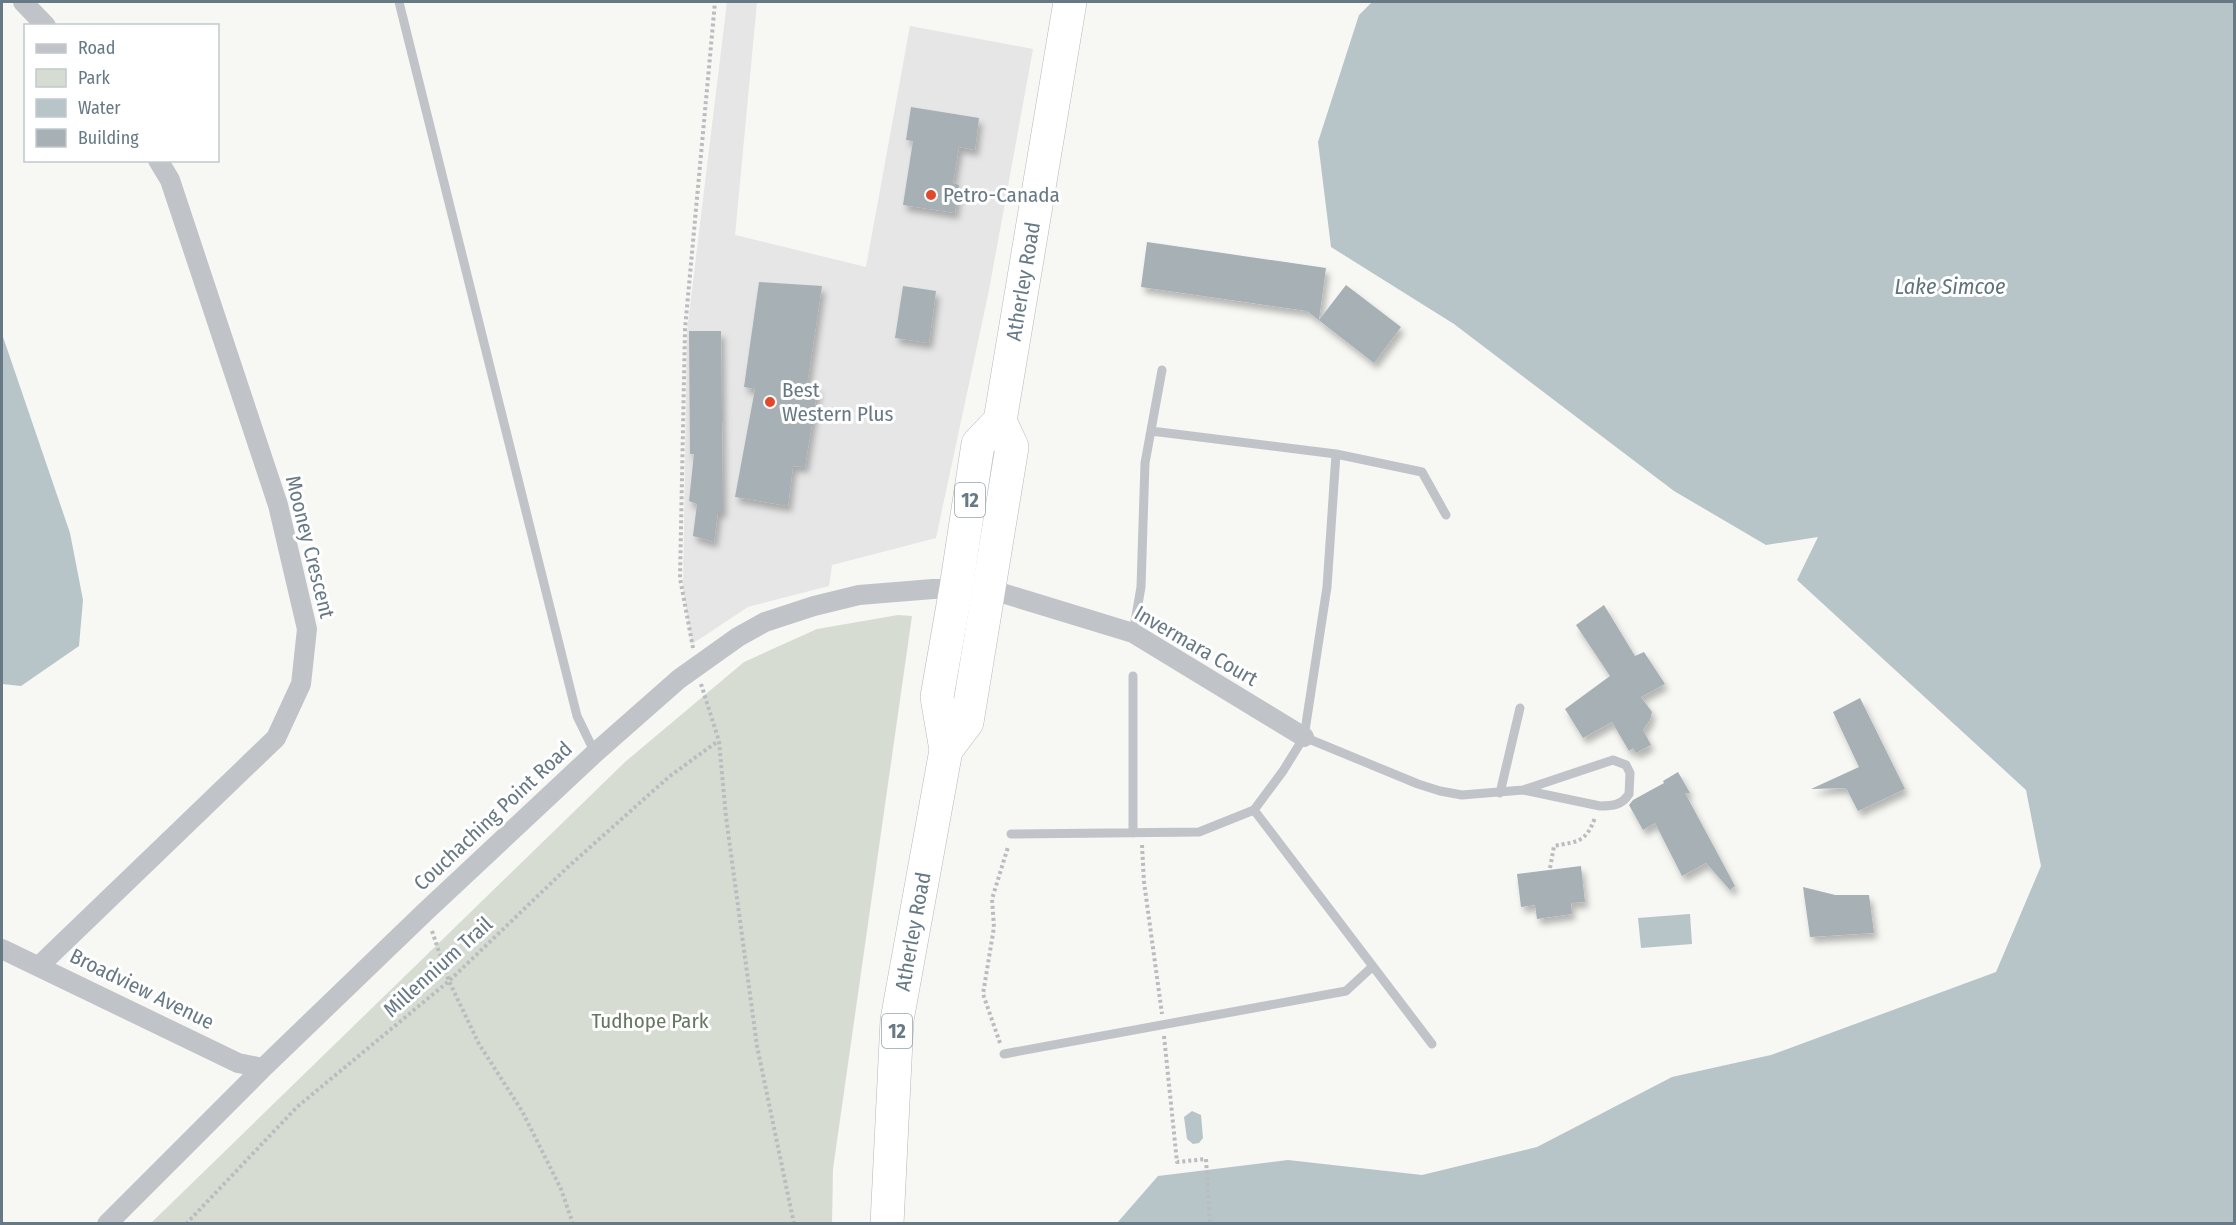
<svg xmlns="http://www.w3.org/2000/svg" width="2236" height="1225" viewBox="0 0 2236 1225" font-family="'Fira Sans Condensed',sans-serif">
<defs>
<filter id="shadow"><feDropShadow dx="3.5" dy="6" stdDeviation="3" flood-color="#0004"/></filter>
</defs>
<rect width="100%" height="100%" fill="#f7f7f4"/>
<path fill="#e5e6e5" d="M727 2H757L735 235 866 267 910 26 1033 49 989 290 936 538 832 565 829 586 748 607 692 644 683 587 687 331Z"/>
<path fill="#d7dcd3" d="M898 615 912 616 833 1169 832 1223H151L625 762 744 662 817 629Z"/>
<path fill="#b7c5c8" d="M1372 2H2234V1223H1117L1158 1176 1288 1160 1422 1175 1537 1147 1672 1077 1771 1055 1996 972 2041 866 2026 790 1797 580 1818 537 1766 545 1674 491 1454 324 1331 247 1318 142 1359 15Z
M2 334 70 533 83 600 79 646 21 686 2 684Z
M1690 914 1692 944 1641 948 1638 918Z
M1192 1111 1201 1115 1203 1138 1199 1143 1193 1144 1187 1139 1184 1117Z"/>
<path fill="#a7b0b5" filter="url(#shadow)" d="M911 107 979 118 975 150 959 147 953 183 959 185 955 213 903 205 913 141 906 140Z
M1147 242 1326 268 1319 320 1346 285 1401 327 1374 363 1307 311 1141 287Z
M759 282 822 286 807 385 818 387 805 467 793 466 788 506 735 497 755 389 744 387Z
M903 286 936 291 929 343 895 338Z
M689 331H721L723 512H718L714 542 693 536 697 504 689 501 694 454H690Z
M1604 605 1635 656 1644 652 1665 684 1641 697 1652 712 1650 720 1643 730 1651 745 1636 753 1633 748 1629 751 1612 722 1583 738 1565 709 1610 676 1576 625Z
M1860 698 1905 789 1858 811 1846 788 1811 789 1859 767 1833 712Z
M1678 772 1690 793H1685L1735 886 1730 890 1706 863 1682 876 1655 823 1643 830 1629 805 1633 800 1664 783 1663 781Z
M1581 866 1585 902 1571 903 1572 914 1537 919 1535 905 1521 907 1517 874Z
M1803 887 1835 895H1869L1874 933 1810 937Z"/>
<g fill="none" stroke-linecap="round" stroke-linejoin="round">
<g stroke="#b3b7ba" stroke-width="34">
<g id="highway">
<path d="M946 750 967 722 1012 447 1000 421"/>
<path id="s1" d="M887 1224 897 1020 946 750 937 697 956 588 978 444 1000 421 1070 2"/>
</g>
</g>
<path stroke="#babdbf" stroke-width="4" stroke-dasharray="3 3" stroke-linecap="butt" d="M693 648 680 578 685 329 715 2
M701 684 719 741 726 817 757 1046 794 1224
M1142 845 1144 882 1162 1014
M1550 868 1554 846C1579 841 1585 843 1595 818
M432 931 449 981 479 1044 522 1111 561 1189 573 1224
M1164 1036 1177 1162 1206 1159 1210 1224
M1000 1043 983 994 994 927 992 899 1008 847
M186 1224 297 1107 449 981 570 865 670 776 718 741"/>
<path stroke="#c0c4c8" stroke-width="9" d="M399 2 577 716 595 753
M1151 431 1336 454 1422 472 1446 515
M1133 633 1141 587 1145 463 1162 370
M1304 737 1418 784 1440 791 1462 795 1523 790 1600 806C1613 806 1622 805 1629 794L1630 773 1626 765 1613 760 1523 790
M1500 793 1520 708
M1254 810 1432 1044
M1133 833V676
M1011 834 1199 832 1254 810 1283 771 1304 737 1327 587 1336 454
M1004 1054 1346 991 1372 967"/>
<path stroke="#c0c4c8" stroke-width="20" d="M23 2 46 26
M2 949 238 1063 263 1068
M39 966 276 738 301 684 307 629 278 505 170 180 158 160
M107 1224 263 1068 425 912 595 753 679 679 738 637 765 622 814 606 859 595 933 589H989L1133 633 1304 737"/>
<use href="#highway" stroke="#fff" stroke-width="33"/>
</g>
<g fill="#e1492a" stroke="#fff" stroke-width="2">
<circle cx="931" cy="195" r="6"/>
<circle cx="770" cy="402" r="6"/>
</g>
<g text-anchor="middle" dominant-baseline="central" stroke-width="6" stroke-linejoin="round" paint-order="stroke">
<g fill="#fff" stroke="#94a1aa" stroke-width="1.5">
<rect x="955" y="483" width="30" height="34" rx="4.5"/>
<rect x="882" y="1014" width="30" height="34" rx="4.5"/>
</g>
<g font-size="20" font-weight="bold" fill="#667985">
<text x="970" y="500">12</text>
<text x="897" y="1031">12</text>
</g>
<g font-size="21" fill="#667985" stroke="#fff" text-anchor="start">
<text x="943" y="195">Petro-Canada</text>
<text x="782" y="390">Best<tspan x="782" dy="24">Western Plus</tspan></text>
</g>
<g font-size="21" fill="#667985" stroke="#fff">
<text stroke="none"><textPath href="#s1" startOffset="962">Atherley Road</textPath></text>
<text transform="translate(310 547) rotate(76)">Mooney Crescent</text>
<text transform="translate(1196 646) rotate(30)">Invermara Court</text>
<text transform="translate(493 816) rotate(-43)">Couchaching Point Road</text>
<text stroke="none"><textPath href="#s1" startOffset="294">Atherley Road</textPath></text>
<text transform="translate(438 967) rotate(-42)">Millennium Trail</text>
<text transform="translate(142 989) rotate(26)">Broadview Avenue</text>
</g>
<g font-size="21" fill="#667761" stroke="#fff">
<text x="650" y="1021">Tudhope Park</text>
</g>
<g font-size="22" font-style="italic" fill="#5d747a" stroke="#fff">
<text x="1950" y="286">Lake Simcoe</text>
</g>
</g>
<rect width="2236" height="1225" fill="none" stroke="#667985" stroke-width="6"/>
<rect x="24" y="24" width="195" height="138" fill="#ffffff" stroke="#c2c9ce" stroke-width="1.5"/>
<rect x="36" y="44" width="30" height="9" fill="#c0c4c8" stroke="#c2c9ce" stroke-width="1.5"/>
<text x="78" y="54" font-size="18" fill="#667985">Road</text>
<rect x="36" y="69" width="30" height="18" fill="#d7dcd3" stroke="#c2c9ce" stroke-width="1.5"/>
<text x="78" y="84" font-size="18" fill="#667985">Park</text>
<rect x="36" y="99" width="30" height="18" fill="#b7c5c8" stroke="#c2c9ce" stroke-width="1.5"/>
<text x="78" y="114" font-size="18" fill="#667985">Water</text>
<rect x="36" y="129" width="30" height="18" fill="#a7b0b5" stroke="#c2c9ce" stroke-width="1.5"/>
<text x="78" y="144" font-size="18" fill="#667985">Building</text>
</svg>
